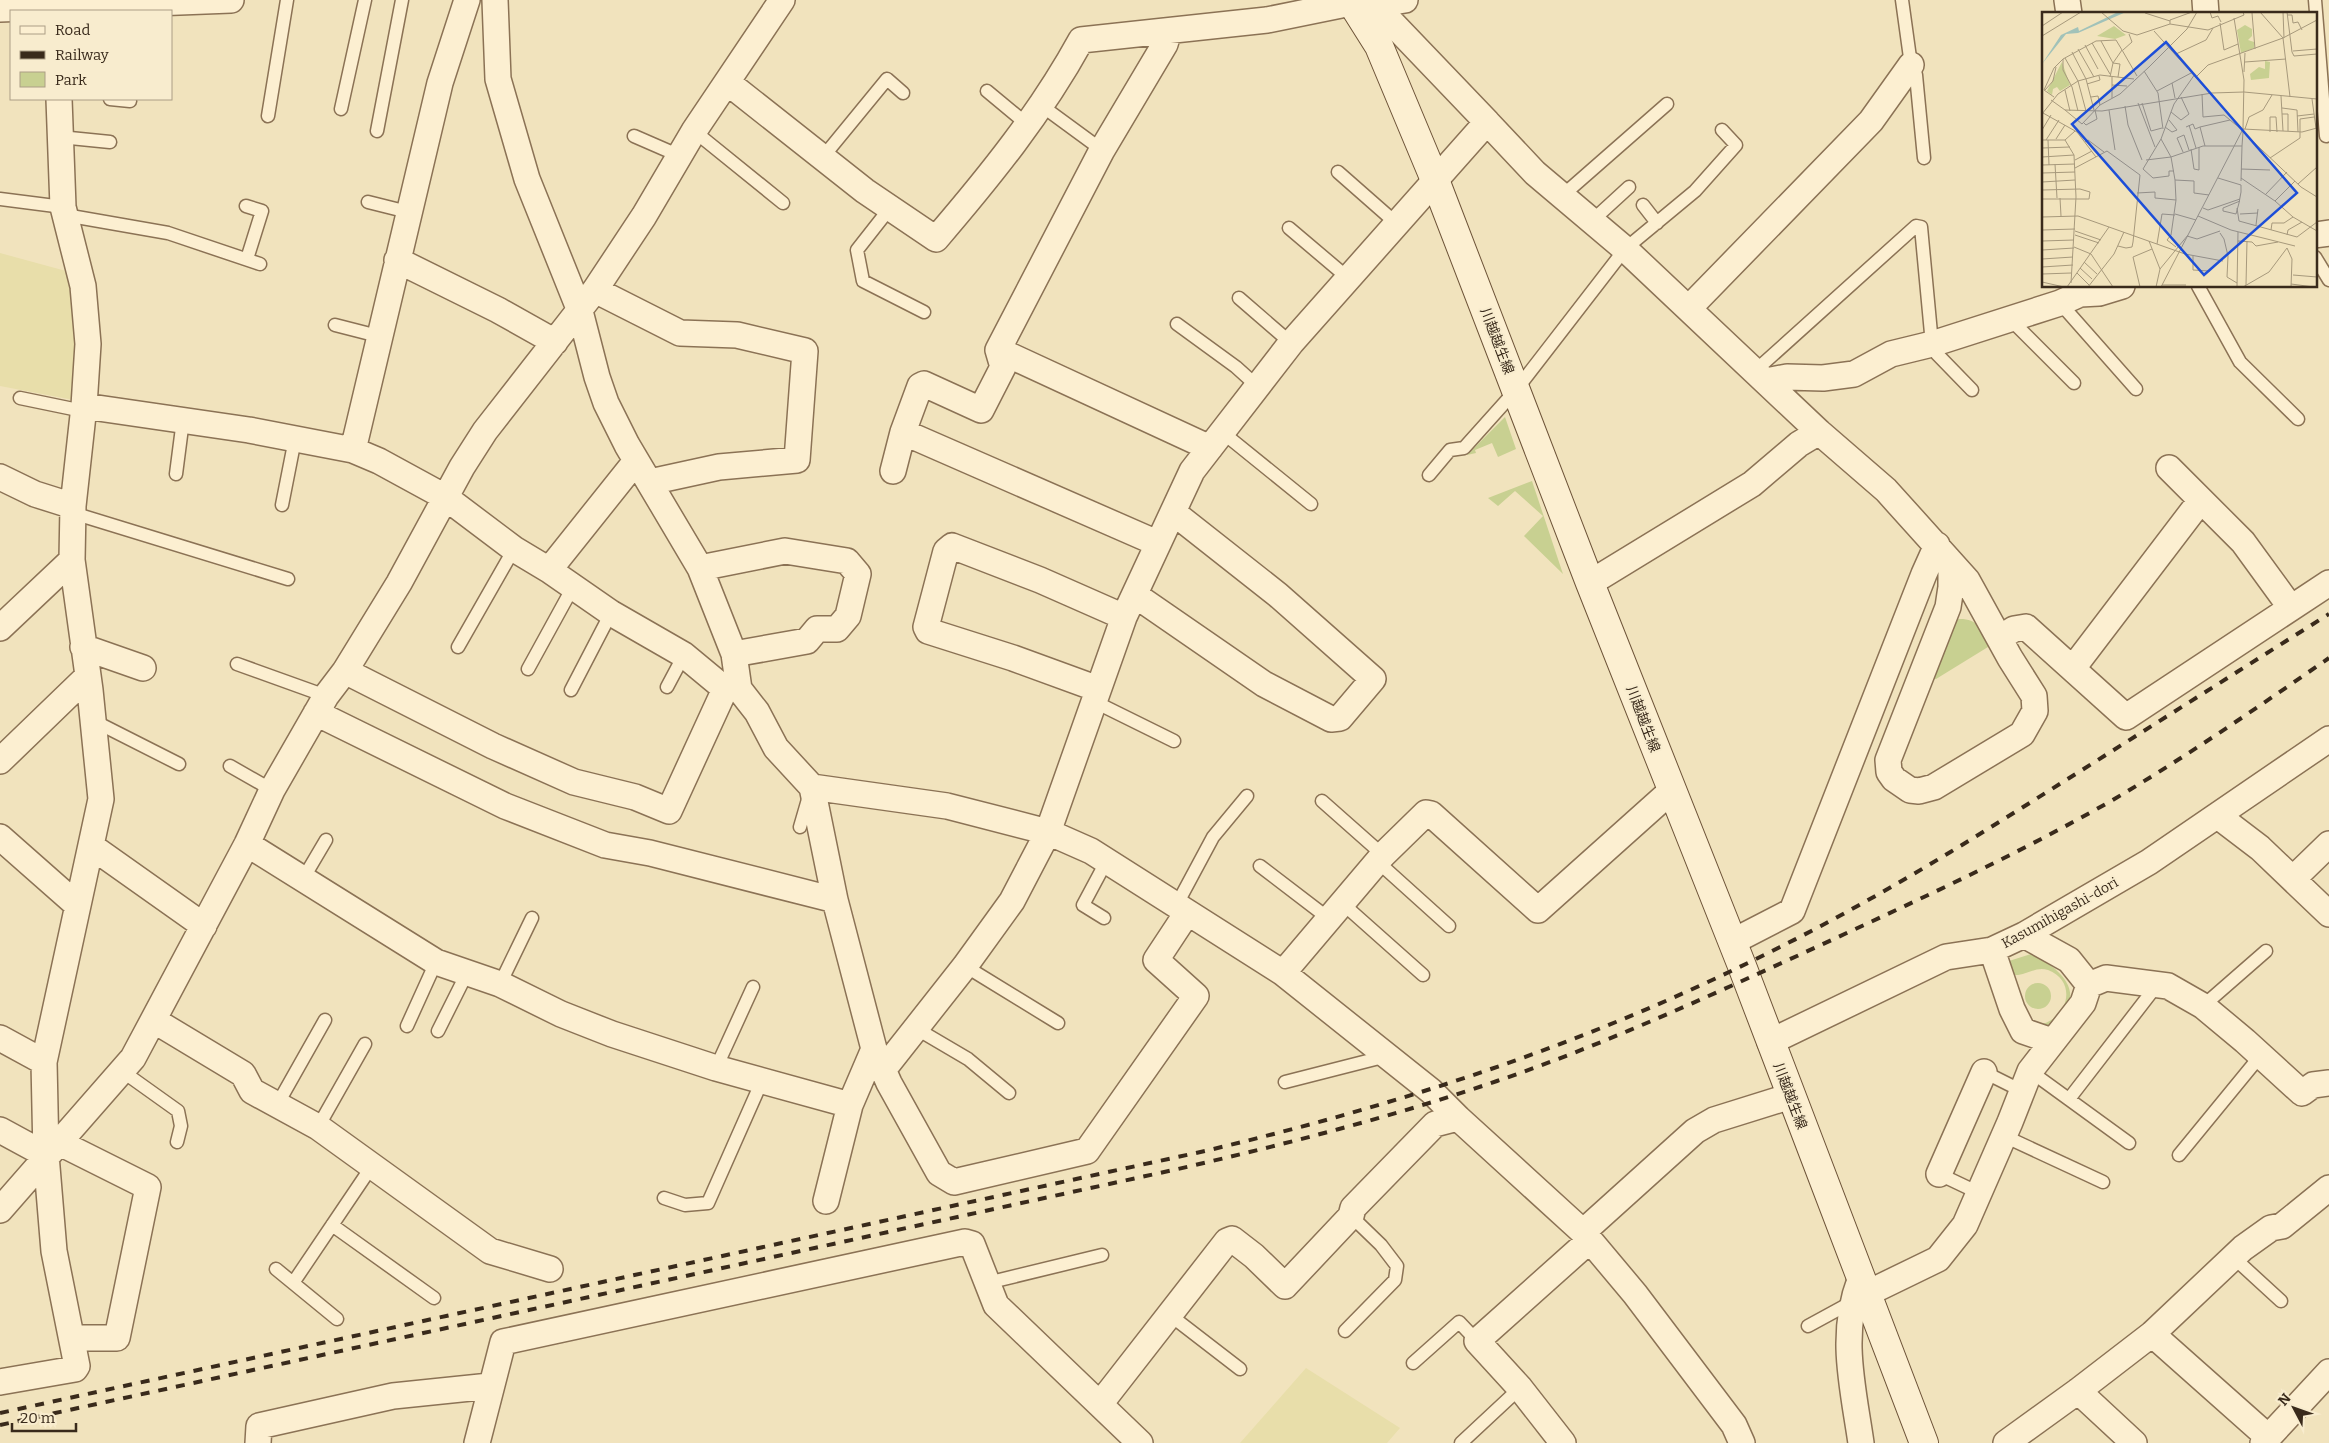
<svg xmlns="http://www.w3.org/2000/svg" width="2329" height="1443" viewBox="0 0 2329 1443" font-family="Bitter,'Noto Sans JP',serif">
<rect width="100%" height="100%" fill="#f1e3bd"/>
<path fill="#e8deaa" d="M0 253 66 271 74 297 76 340 74 400 0 386Z
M1306 1368 1400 1428 1387 1443H1240Z"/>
<path fill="#c8d091" d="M1505 417 1516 449 1498 457 1492 443 1475 450 1476 453 1467 455Z
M1532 481 1563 574 1524 536 1543 516 1515 491 1498 506 1488 498Z
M1957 619C1978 618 1980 628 1990 644L1988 647 1936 679H1931L1951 627Z
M2031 954C2052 963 2084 987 2064 1011 2059 1017 2055 1023 2047 1026L2042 1024C2069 1017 2077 981 2048 970 2035 966 2026 976 2014 975L2009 961Z
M2025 996a13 13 0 1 1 26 0a13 13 0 1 1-26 0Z"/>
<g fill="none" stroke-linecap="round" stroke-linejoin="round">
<g stroke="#8b7255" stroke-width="15">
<path id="lane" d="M1902 0 1911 65 1916 75 1924 158
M2315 0 2326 136
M987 91 1028 125
M110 99 130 101
M1042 106 1102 150
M341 109 365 0
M268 116 287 0
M377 131 402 0
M694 131 783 203
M634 136 680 156
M60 137 110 142
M823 157 887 79 903 93
M1338 172 1396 223
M1562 196 1667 104
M0 199 63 207
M368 202 408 212
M1643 205 1657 223
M246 206 262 211 247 259
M890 208 857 250 863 281 924 312
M65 215 168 233 260 264
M1593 220 1629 187
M1289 228 1348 278
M2315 257 2329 280
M2198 286 2240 362 2298 419
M1239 298 1291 343
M2060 303 2136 389
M2010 319 2074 383
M1177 324 1236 367 1257 386
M335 325 378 336
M1755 371 1916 226 1921 227 1932 344 1937 354 1972 390
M20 398 83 411
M1222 432 1311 504
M176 474 183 420
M1429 475 1450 450 1464 448 1516 390 1625 249 1695 191 1736 145 1722 130
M282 505 295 439
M73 513 288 579
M458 647 514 549
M237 664 326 696
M528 669 573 587
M667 687 684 655
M571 690 611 613
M1093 701 1174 741
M94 721 179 764
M230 766 272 790
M1322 801 1383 855
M800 827 809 796
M1378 862 1449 926
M1260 866 1328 918
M303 879 326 840
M1342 903 1423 975
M1176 906 1213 837 1247 796
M1104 918 1083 905 1106 862
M965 966 1058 1023
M500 984 532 918
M2203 1006 2266 951
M407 1026 436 962
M917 1029 968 1059 1009 1093
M438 1031 467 973
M716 1068 753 987
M122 1071 178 1111 181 1126 177 1142
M2030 1071 2129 1143
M1984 1072 2022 1091
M1285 1082 1387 1056
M2069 1099 2157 985
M277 1105 325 1020
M318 1127 365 1044
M2004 1136 2103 1182
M2179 1155 2261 1055
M1939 1174 1979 1193
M664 1198 685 1205 708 1203 762 1081
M332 1225 434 1298
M2233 1257 2281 1301
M276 1269 337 1319
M293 1283 372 1166
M987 1283 1102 1255
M1170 1315 1240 1369
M1808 1326 1852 1302
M1345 1331 1395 1280 1397 1266 1381 1245 1351 1216
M1413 1363 1459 1322 1477 1341
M1461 1443 1520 1388"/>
</g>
<g stroke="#8b7255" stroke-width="28">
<path id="street" d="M495 0 498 79 527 179 580 311 597 377 606 403 627 445 700 568 734 654 739 689 757 712 776 748 812 787 835 900 874 1049 889 1083 939 1173 954 1182 1087 1151 1196 996 1156 960 1187 913
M1405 0 1375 5 1487 122 1291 343 1192 471 1124 617 1048 832 1091 851 1283 973 1383 855 1426 813 1431 814 1538 910 1671 791
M2067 0 2069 14
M2205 0 2206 14
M0 9 231 0
M727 82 865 191 936 239C990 176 1041 113 1081 40L1267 20 1351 3
M1487 122 1535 173 1625 249 1819 432
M2315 235 2329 233
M397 260 498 310 555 342
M595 290 680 333 737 335 805 351 797 460 719 467 650 482
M1689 308 1871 121 1911 65
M998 350 1102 150 1165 44 1169 31
M1766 381 1787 377 1823 378 1854 374 1891 354 1932 344 2060 303 2080 294 2099 293 2122 286
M84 406 249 430 353 450 379 461 445 497 514 549 549 570 611 613 684 655 725 689H739
M903 432 1157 543
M353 450 440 83 467 0
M2169 468 2243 542 2291 608
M893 471 903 432 920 386 924 384 981 410 1003 367 998 350 1210 448
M0 477 35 494 73 506
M700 568 785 551 847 561 858 574 848 616 837 629H817L807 641 734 654
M549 570 636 461
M1590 583 1752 484 1799 444 1819 432 1886 490 1967 580 2010 658 2034 696 2035 711 2022 734 1934 787 1919 791 1910 790 1894 779 1889 772 1888 760 1948 607 1951 587V563
M1135 595 1264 684 1331 719 1340 718 1373 679 1278 595 1174 513
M0 628 72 560
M2000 638 2014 629 2026 627 2126 717 2329 583
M83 647 143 668
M2073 668 2201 500
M345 671 493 746 574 782 635 797 669 811 725 689
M1098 689 1013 658 928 631 926 627 946 551 952 546 1040 580 1124 617
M316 713 505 806 605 845 650 853 835 900
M0 761 88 676
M812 787 947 806 1048 832 1012 901 965 966 883 1070
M2218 816 2260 848 2329 914
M0 837 77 905
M247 844 436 962 500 984 561 1014 612 1034 716 1068 850 1105
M91 846 204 926
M2293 879 2329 844
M1732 942 1792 911 1924 574 1937 545
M1992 950 2012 1009 2023 1031 2052 1041
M1283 973 1431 1091 1458 1118
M2089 985 2106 978 2168 986 2203 1006 2245 1041 2302 1093 2313 1085 2329 1083
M155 1021 243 1074 252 1091 318 1127 490 1251 550 1269
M0 1038 44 1062
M1770 1042 1946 957 1992 950 2024 935 2149 862 2329 739
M0 1130 46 1155
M58 1142 148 1187 117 1338H73
M1939 1174 1984 1072
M826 1201 850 1105 874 1049
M0 1210 133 1058 247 844 272 790 326 696 345 671 399 583 462 467 485 431 595 290 644 216 694 131 782 0
M1583 1232 1695 1131 1714 1120 1791 1096
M1860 1280C1839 1335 1853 1387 1861 1443
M1866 1294 1938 1259 1965 1225 2010 1122 2030 1071 2083 1003 2089 985 2069 960 2024 935
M2152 1334 2268 1437
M0 1382 75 1369 77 1366 54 1251 46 1155 44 1062 101 799 90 690 72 560 73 506 84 406 88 344 83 286 63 207 59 99
M2078 1391 2134 1443
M1100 1404 1227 1241 1232 1239 1254 1256 1285 1286 1351 1216 1353 1208 1435 1124 1458 1118 1583 1232 1635 1294 1734 1425 1742 1443
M258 1443 259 1426 393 1396 490 1386
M477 1443 503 1342 965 1242 972 1244 996 1305 1140 1443
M1563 1443 1520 1388 1477 1341 1590 1240
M2006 1443 2078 1391 2152 1334 2243 1248 2271 1228 2282 1226 2329 1188
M2263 1443 2329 1372"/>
</g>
<g stroke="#6d5338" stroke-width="30">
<path id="secondary" d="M1350 0 1379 46 1435 180 1590 583 1742 966 1924 1443"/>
</g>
<use href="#lane" stroke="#fcefd1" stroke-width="12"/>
<use href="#street" stroke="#fcefd1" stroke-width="25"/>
<use href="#secondary" stroke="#fcefd1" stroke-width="28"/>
<path stroke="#392a1b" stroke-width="4" stroke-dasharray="9 9" stroke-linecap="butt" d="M0 1413 1205 1151C1407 1103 1595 1041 1780 947 1872 901 1960 847 2047 792 2141 733 2235 673 2329 614
M0 1425 1178 1169C1286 1144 1392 1117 1497 1081 1600 1046 1698 1001 1797 956 1903 907 2009 859 2111 801 2186 757 2258 707 2329 658"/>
</g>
<g text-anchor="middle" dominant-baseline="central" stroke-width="4" stroke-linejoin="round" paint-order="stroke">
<g font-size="14" fill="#392a1b" stroke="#f8ecce">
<text transform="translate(1497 341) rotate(69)">川越越生線</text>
<text transform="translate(1643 719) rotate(69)">川越越生線</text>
<text transform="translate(2060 913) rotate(-29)">Kasumihigashi-dori</text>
<text transform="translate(1790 1096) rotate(69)">川越越生線</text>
</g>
</g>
<g transform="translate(2042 12)">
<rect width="275" height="275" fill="#f1e3bd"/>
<path d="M203 13 210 17V24L206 28 212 30V36L199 41 195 18ZM72 14 84 23 73 27 55 24ZM223 49 228 50 227 66 209 68 208 62 217 55 223 57ZM20 50 28 73 18 79 15 75 11 77 10 83 5 79Z" fill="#c8d091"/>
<path d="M76 0H84L36 21 24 22 0 52 19 23 36 15 37 19Z" fill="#a1c2b9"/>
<path fill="none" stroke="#a7997c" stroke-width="1" d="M59 0 81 19 95 23 128 12 166 18 202 3 201 0M168 0 170 6 176 4 179 10M218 0 241 26 248 85M241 0 242 26M245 0 250 40M103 1 128 9M210 1 213 37M245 3H250L251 11 256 10 260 18M178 11 182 38 196 32M128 12V8L150 0M0 14 21 0M112 19 201 118M0 24 39 0M59 29 71 51 78 52 76 65M50 31 68 62M43 33 56 57M36 37 52 65M80 38 95 64M81 38 90 30 87 22M251 39 275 37M30 40 44 67 52 98M250 40 252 44 275 42M134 42 164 28 171 16M23 46 36 69 44 99M203 50 244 47M102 59 116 81 121 117M202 60 203 41M155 64 166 53 241 26 275 8M70 65V86M130 71 133 86M45 72 58 68 57 64M70 73 85 74M3 78 11 69 14 55M23 78 28 99M115 79 151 60M160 82 161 105 182 103 199 117M239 84 241 119M12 85 2 78 12 56 21 47M49 85 56 84 58 93M270 87 274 116M9 88 23 98 60 99 170 81 202 80 275 87M96 91 113 135M100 91 109 119 120 116M83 94 86 113 100 148M240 96 255 98 256 120M23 98 40 112 58 93 78 82 107 55 145 17 155 0M67 98 73 138M36 99 30 75 21 58V47L54 29 74 28 80 38 71 51 68 65M129 100 139 108 147 102 139 85M1 101 35 120 54 145M0 102 16 82 36 69 58 63 92 67M240 102H246V119M255 104 272 102M41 110 44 113 55 107 53 98M147 113 154 136M123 115 130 120 135 118 127 108M144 115 151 112 153 117 158 115 163 134M158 115 188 108M201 117 260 120 275 116M203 117 207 105 221 98 230 83M0 118 9 103M228 120V105H234L235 120M14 127 23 113M0 128H23L33 119M4 128 17 108M6 128 7 153M23 128 32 143 34 185 29 271M43 130 46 128 62 140M0 136 28 135M149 137 152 157 157 158V135M141 140 135 126 142 123 147 138M0 145 32 143M228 146 258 126V107L272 105M33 148 50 139M104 148 129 145 119 127M13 152 15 186M0 153 33 152M33 156 65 139 98 163 91 230 90 235 84 236 76 234M199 157 228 158M132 159H127V164L111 166 101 157 119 127 132 92 153 62M0 161 33 160M176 166 199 173V180L197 191 194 202 181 199V196L198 189M199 166 233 189M133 168 134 188M199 169 200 134M253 169 233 189 251 205 275 219M0 170 33 168M256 172 275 155M0 178 38 177 48 180 47 187H0M95 181 113 180V186L134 188 129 223 125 228 134 235M167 183 152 181V169L133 168 129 145 161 134H200L201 120 259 175 275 185M223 183 245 160M18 186 19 204M161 196 166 198 198 187M195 196 197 209 255 225 275 210M133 202 154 208M198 202 216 201M156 204 189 218 253 234M0 205 36 204 143 242 181 249M214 213 216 197M0 218 33 217M229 218 230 211H242L251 205M33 219 59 228M178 221 182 227 186 244 185 265 195 271M33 223 57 231M245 223 246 218 260 210M145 224 155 227 178 219M0 229 32 228M107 229 118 257M196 229 210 230 214 234 236 230M115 232 120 202 133 203M32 235 49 242 71 275M245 236 250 247 249 275M0 238 32 236M151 244V258L168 259M0 247 31 245M42 250 55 262M0 255 31 253M38 256 50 267M35 261 47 273M0 262 29 261M251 263 275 265M0 270 22 275M249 272 272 275M120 273H144M204 273 205 229M25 275 67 215M46 275 72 242 82 220M98 275 91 245 110 237M114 275 118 257 146 223M119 275 201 117 202 68 192 6M195 275 196 220M201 275 227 260 245 236"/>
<path fill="#1d4ed8" fill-opacity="0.15" stroke="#1d4ed8" stroke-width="2.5" d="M124 30 255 181 162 263 30 112Z"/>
<rect width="275" height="275" fill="none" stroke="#392a1b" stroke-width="2.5"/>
</g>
<rect x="10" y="10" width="162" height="90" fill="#f8ecce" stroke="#ac9e86"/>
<rect x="20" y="26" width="25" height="8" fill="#fcefd1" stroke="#ac9e86"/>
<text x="55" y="35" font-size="15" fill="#392a1b">Road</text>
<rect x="20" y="51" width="25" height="8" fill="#392a1b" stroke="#ac9e86"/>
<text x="55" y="60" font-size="15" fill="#392a1b">Railway</text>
<rect x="20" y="72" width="25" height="15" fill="#c8d091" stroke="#ac9e86"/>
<text x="55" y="85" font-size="15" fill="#392a1b">Park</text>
<g transform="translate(2294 1408) rotate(311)" stroke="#f8ecce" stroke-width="4" paint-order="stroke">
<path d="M0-4L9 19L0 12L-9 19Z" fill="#392a1b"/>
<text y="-8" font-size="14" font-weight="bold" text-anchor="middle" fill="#392a1b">N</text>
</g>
<path d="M12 1423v8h64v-8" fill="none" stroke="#392a1b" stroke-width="2.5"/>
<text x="20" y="1423" font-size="15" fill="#392a1b" stroke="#f8ecce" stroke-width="4" paint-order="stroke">20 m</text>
</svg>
